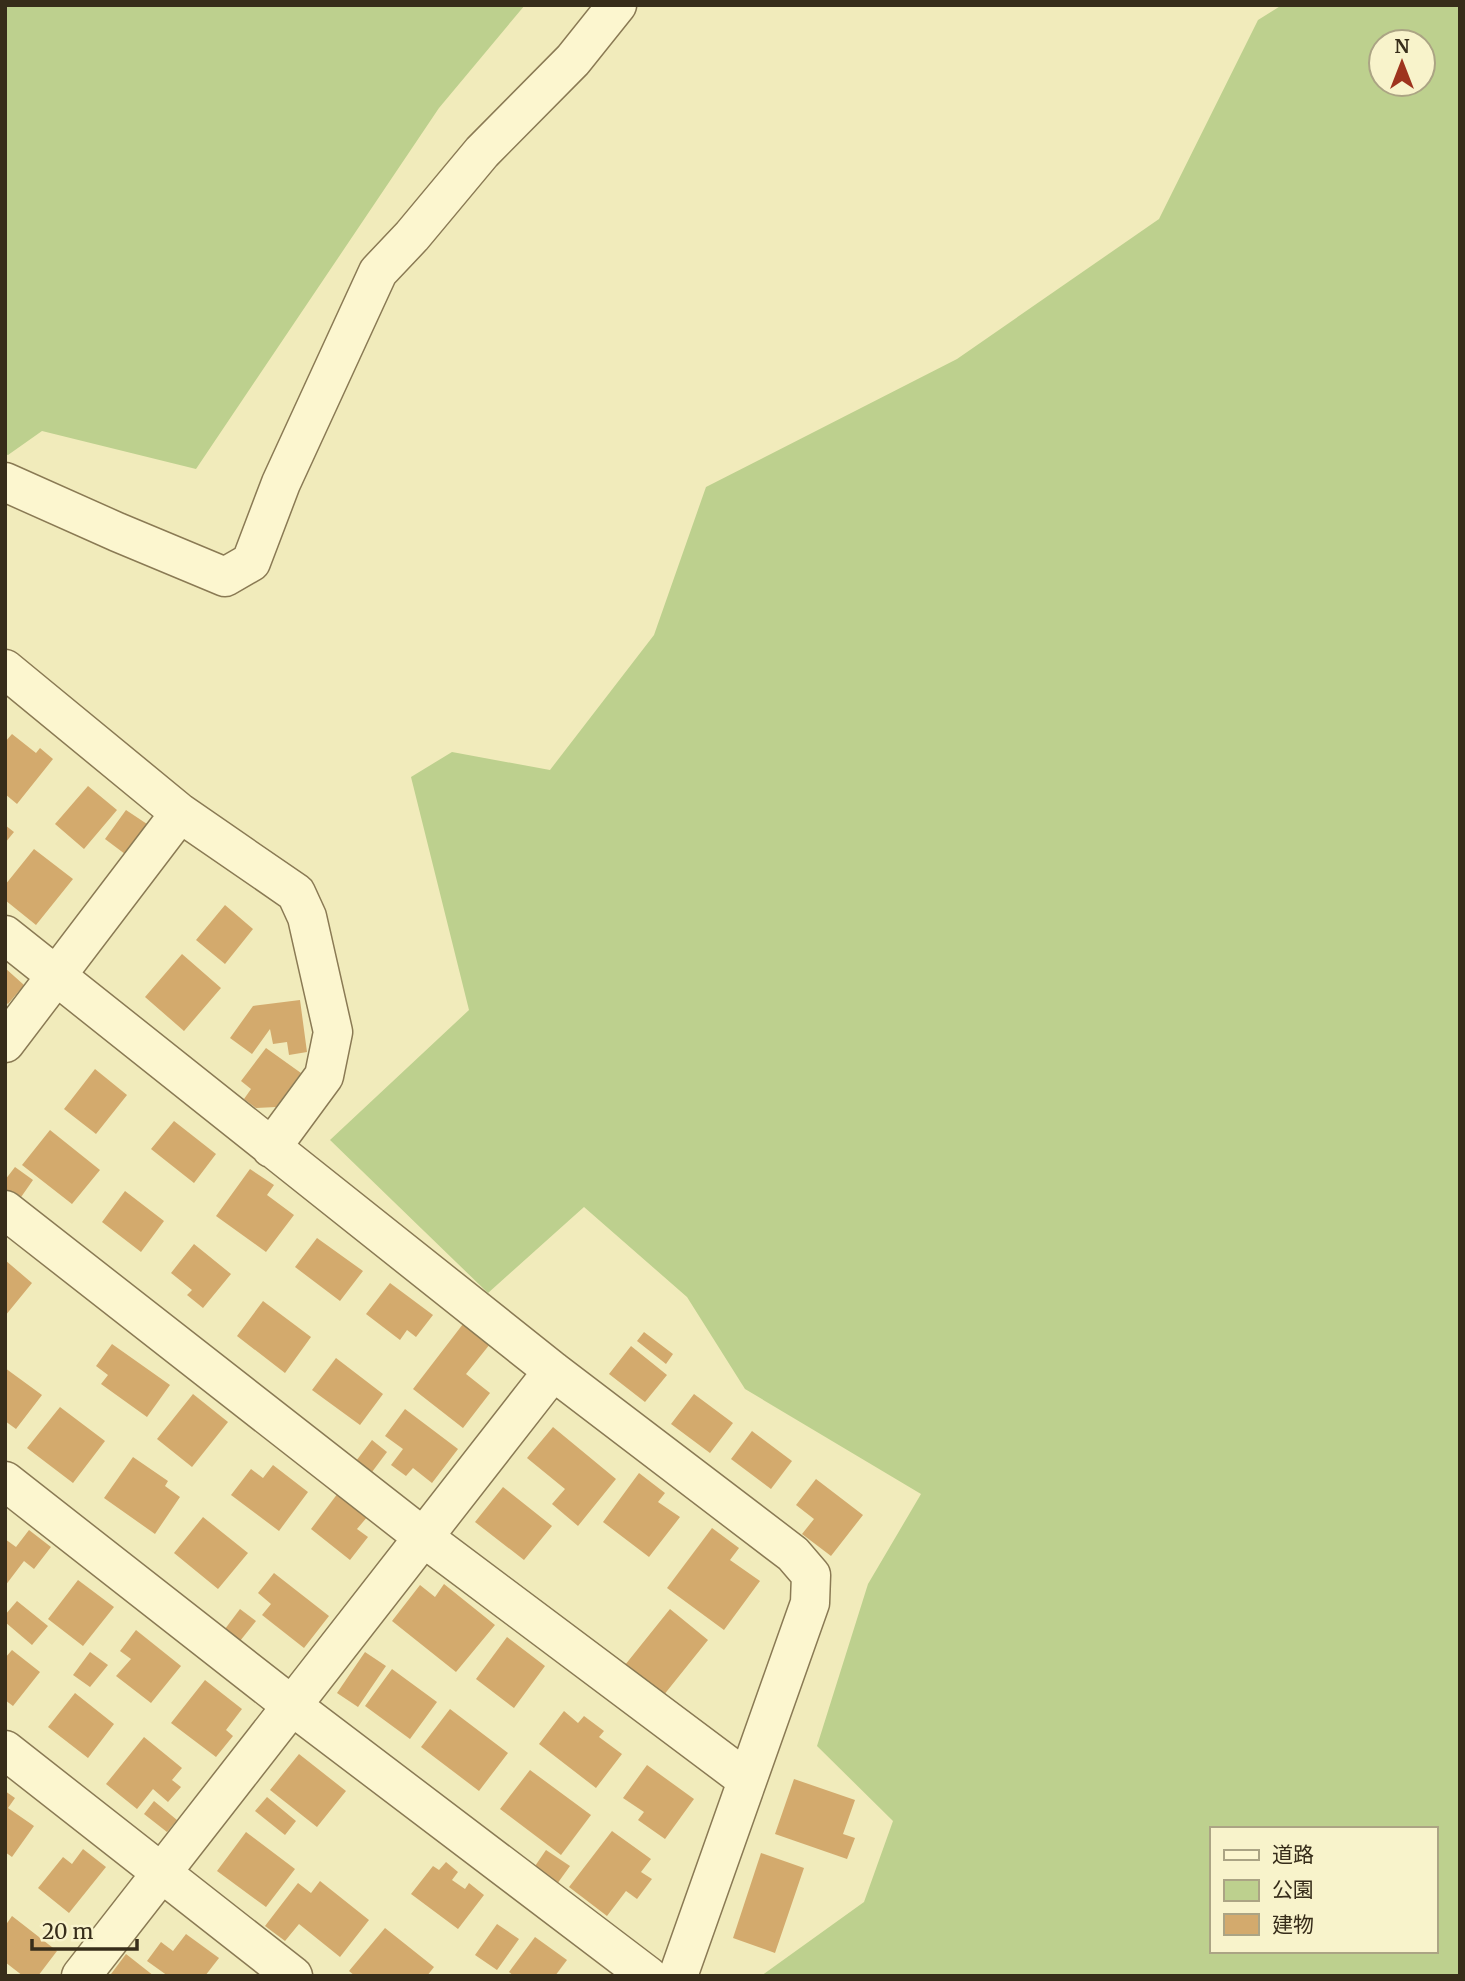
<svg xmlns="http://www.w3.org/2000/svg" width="1465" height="1981" viewBox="0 0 1465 1981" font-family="Merriweather,'Noto Sans JP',serif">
<rect width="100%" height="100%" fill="#f1ebbb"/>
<path fill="#bdd08e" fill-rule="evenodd" d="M5 5H525L439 108 196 469 42 431 8 455 5 454Z
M1282 5H1460V1976H761L864 1902 893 1821 817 1746 868 1584 921 1494 745 1389 687 1297 584 1207 488 1293 330 1140 469 1010 411 777 452 752 550 770 654 635 706 487 957 359 1159 219 1258 20ZM1381 42H1423V84H1381ZM1211 1829H1435V1951H1211Z"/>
<path fill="#d3aa6d" d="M12 734 36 753 40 748 53 759 17 804 5 794V742Z
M88 786 117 810 84 849 55 824Z
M126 810 147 824 125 854 105 839Z
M5 825 14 832 5 843Z
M34 849 73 879 36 925 5 900V885Z
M225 905 253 929 225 964 196 940Z
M182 954 221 988 184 1031 145 997Z
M5 968 24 985 8 1004 5 1002Z
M300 1000 307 1052 289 1055 287 1042 273 1044 270 1029 252 1054 230 1038 253 1006Z
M266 1048 301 1073 276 1107 256 1108 244 1099 251 1089 241 1081Z
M95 1069 127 1095 96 1134 64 1109Z
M174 1121 216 1154 194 1183 151 1149Z
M50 1130 100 1170 72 1204 22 1165Z
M15 1167 33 1180 19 1200 5 1189V1180Z
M250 1169 274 1185 267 1195 294 1215 266 1252 216 1216Z
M125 1191 164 1221 141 1252 102 1222Z
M317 1238 363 1271 340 1301 295 1267Z
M194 1244 231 1274 203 1308 187 1295 192 1290 171 1273Z
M5 1260 32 1283 5 1316Z
M390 1283 433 1315 416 1337 407 1330 400 1340 366 1314Z
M263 1301 311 1337 285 1373 237 1336Z
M463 1324 490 1344 466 1374 490 1393 463 1428 413 1389Z
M644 1332 673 1354 666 1364 637 1341Z
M112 1344 170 1385 147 1417 101 1384 108 1375 96 1366Z
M631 1346 667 1375 645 1402 609 1374Z
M336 1358 383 1394 360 1425 312 1390Z
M5 1368 42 1395 16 1429 5 1421Z
M193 1394 228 1422 192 1467 157 1439Z
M694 1394 733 1423 710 1453 671 1424Z
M60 1407 105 1441 73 1483 27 1448Z
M405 1409 458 1449 432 1483 413 1468 406 1476 391 1465 403 1449 385 1436Z
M553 1427 616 1479 578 1526 552 1504 565 1489 527 1458Z
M752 1431 792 1461 771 1489 731 1459Z
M372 1440 387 1452 369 1476 353 1465Z
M133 1457 168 1481 165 1486 180 1497 155 1534 104 1498Z
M273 1465 308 1492 279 1531 231 1495 251 1469 263 1478Z
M639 1473 665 1493 658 1502 680 1517 649 1557 603 1522Z
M816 1479 863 1515 831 1556 802 1534 814 1519 796 1505Z
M503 1487 552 1526 524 1560 475 1522Z
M338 1493 368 1516 357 1529 368 1537 350 1560 311 1529Z
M203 1517 248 1553 218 1589 174 1553Z
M712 1528 739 1548 730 1560 760 1581 724 1630 667 1588Z
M29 1530 51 1547 34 1569 24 1561 5 1586V1539L16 1547Z
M274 1573 329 1616 304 1648 262 1615 271 1604 258 1593Z
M78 1580 114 1607 83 1646 48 1619Z
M444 1584 495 1625 456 1672 392 1621 420 1585 435 1597Z
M17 1601 48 1626 32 1645 5 1622V1615Z
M240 1609 256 1621 240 1641 225 1629Z
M670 1609 708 1640 663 1696 625 1665Z
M136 1630 181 1666 151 1703 116 1676 131 1659 120 1651Z
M507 1637 545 1666 514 1708 476 1679Z
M12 1650 40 1672 13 1706 5 1700V1658Z
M90 1652 108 1665 90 1687 73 1675Z
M365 1652 386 1666 358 1707 337 1693Z
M392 1669 437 1702 410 1739 365 1706Z
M205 1680 242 1709 226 1730 233 1736 216 1757 171 1723Z
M75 1693 114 1724 88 1758 48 1727Z
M450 1709 508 1753 479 1791 421 1747Z
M564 1711 578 1723 584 1716 604 1731 599 1737 622 1754 596 1788 539 1744Z
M144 1737 182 1768 172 1780 181 1787 168 1802 153 1789 137 1809 106 1784Z
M299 1754 346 1791 317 1827 270 1790Z
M647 1765 694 1799 665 1839 638 1820 644 1812 623 1798Z
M530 1770 591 1815 561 1855 500 1809Z
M794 1779 855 1800 843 1834 855 1838 847 1859 775 1834Z
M5 1791 15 1798 8 1808 34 1826 12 1857 5 1852Z
M267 1797 296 1821 285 1835 255 1811Z
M154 1801 177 1820 167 1832 144 1814Z
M612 1831 651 1859 641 1872 652 1879 637 1899 626 1891 607 1916 569 1887Z
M246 1832 295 1869 266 1907 217 1871Z
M83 1849 106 1867 69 1913 38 1888 63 1857 72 1864Z
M546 1850 570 1866 557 1884 533 1869Z
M761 1853 804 1868 775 1953 733 1938Z
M446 1862 458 1872 452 1880 465 1889 469 1883 484 1895 458 1929 411 1894 433 1866 439 1870Z
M320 1881 369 1920 340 1957 299 1924 285 1941 265 1926 298 1883 311 1893Z
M12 1916 57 1951 38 1976H23L5 1962V1926Z
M497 1924 519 1939 497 1970 475 1955Z
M385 1928 434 1967 427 1976H355L349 1971Z
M186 1934 219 1958 205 1976H168L147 1961 161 1942 173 1951Z
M535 1937 567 1960 555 1976H514L509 1972Z
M126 1954 154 1976H114L111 1974Z"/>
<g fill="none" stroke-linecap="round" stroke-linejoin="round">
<g stroke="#8a7a54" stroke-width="41">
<path id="minor" d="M5 482 117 532 225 577 251 562 281 483 378 272 412 236 482 152 573 60 617 5
M5 669 180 813 296 893 307 917 333 1032 324 1076 271 1148
M5 935 553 1371 793 1554 811 1575 810 1603 678 1976
M5 1043 180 813
M5 1210 423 1537 747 1780
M5 1481 291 1705 648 1976
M5 1750 293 1976
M81 1976 553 1371"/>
</g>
<use href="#minor" stroke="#fcf6cf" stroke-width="38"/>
</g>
<rect width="1465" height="1981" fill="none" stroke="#372d1a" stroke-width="14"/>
<rect x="1210" y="1827" width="228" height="126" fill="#f8f3cb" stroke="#aba484" stroke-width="2"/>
<rect x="1224" y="1850" width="35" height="10" fill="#fcf6cf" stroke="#aba484" stroke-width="2"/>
<text x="1272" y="1862" font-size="21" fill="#372d1a">道路</text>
<rect x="1224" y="1880" width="35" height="21" fill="#bdd08e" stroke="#aba484" stroke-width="2"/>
<text x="1272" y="1897" font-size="21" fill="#372d1a">公園</text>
<rect x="1224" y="1914" width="35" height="21" fill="#d3aa6d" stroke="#aba484" stroke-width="2"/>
<text x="1272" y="1932" font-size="21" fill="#372d1a">建物</text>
<g transform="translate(1402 63)"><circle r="33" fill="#f8f3cb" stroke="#aba484" stroke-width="2"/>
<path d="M0-5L12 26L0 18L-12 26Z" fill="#9e341e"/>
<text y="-10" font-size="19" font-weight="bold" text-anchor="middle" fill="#372d1a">N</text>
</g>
<path d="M32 1939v10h105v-10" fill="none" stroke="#372d1a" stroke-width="3.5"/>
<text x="42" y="1939" font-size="21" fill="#372d1a" stroke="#f8f3cb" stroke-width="5" paint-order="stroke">20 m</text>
</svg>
